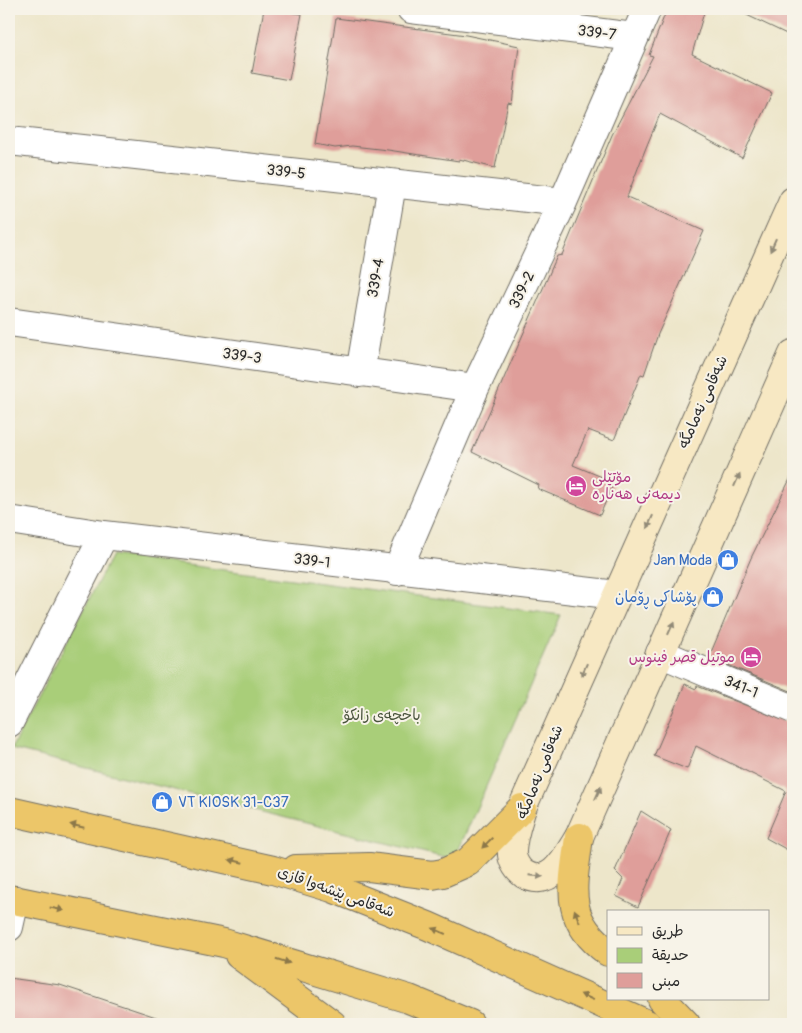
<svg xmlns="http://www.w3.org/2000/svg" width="802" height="1033" viewBox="0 0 802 1033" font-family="Pangolin,'Playpen Sans Arabic',sans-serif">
<rect width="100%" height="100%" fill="#f7f3e8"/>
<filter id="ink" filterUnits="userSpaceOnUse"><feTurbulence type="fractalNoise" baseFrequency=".02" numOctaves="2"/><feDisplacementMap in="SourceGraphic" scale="10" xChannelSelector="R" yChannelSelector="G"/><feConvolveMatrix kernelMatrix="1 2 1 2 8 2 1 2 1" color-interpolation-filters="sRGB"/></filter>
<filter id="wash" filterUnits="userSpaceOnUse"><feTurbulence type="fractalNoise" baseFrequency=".0096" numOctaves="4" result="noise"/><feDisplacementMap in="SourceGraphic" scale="20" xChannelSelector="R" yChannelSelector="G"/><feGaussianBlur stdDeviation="1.12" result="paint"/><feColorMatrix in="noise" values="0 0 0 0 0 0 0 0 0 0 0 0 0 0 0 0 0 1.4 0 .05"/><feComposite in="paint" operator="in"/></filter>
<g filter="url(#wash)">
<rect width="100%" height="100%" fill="#ede6ca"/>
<path fill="#a9ce79" stroke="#6a7c52" d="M112 555 561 615 454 860 11 749Z"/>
<g id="blocks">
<path fill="#df9e9a" d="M264 9 302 14 289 80 252 73Z
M667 9H705L692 54 772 93 742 158 660 114 645 150 627 197 704 231 658 334 644 375 641 374 614 440 588 430 573 465 614 482 600 515 538 489 539 485 472 452 557 256 562 255 612 135 653 56 649 55Z
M734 9H793V37Z
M336 18 466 35 519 46 512 104 508 103 495 168 459 159V161L388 150 352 146 335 148 315 144Z
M793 473V692L709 657 751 558Z
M685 684 696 689 697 686 793 724V853L766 838 786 791 696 746 687 769 654 756Z
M641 811 671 830 638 907 616 896 623 879 615 871Z
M9 978 60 985 162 1019V1024H9Z"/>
</g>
</g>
<g filter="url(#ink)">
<use href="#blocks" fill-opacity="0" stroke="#6f6c63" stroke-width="1"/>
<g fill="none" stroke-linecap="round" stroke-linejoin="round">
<g stroke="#6f6c63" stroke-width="30">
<path id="street" d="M411 9 634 37
M9 141 563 202
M9 322 475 388
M360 373 392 184
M9 520 104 535 617 595
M397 571 475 388 563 202 647 9
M660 653 793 709
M9 723 104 535
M9 927 15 900"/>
</g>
<g stroke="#6f6c63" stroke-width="30">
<path id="secondary" d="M793 201 522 808C518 822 511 840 512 855 513 862 518 870 524 874 551 890 567 856 579 837L793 354"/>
</g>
<g stroke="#6f6c63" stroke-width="30">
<path id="highway" d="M9 811 273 870 332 888 428 926 647 1024
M579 837C573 886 562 919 608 952
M296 869 369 867 432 875 443 873 468 862 522 808
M9 899 224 943 409 999 470 1024
M239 955 332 1024
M662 999 686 1024"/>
</g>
<use href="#street" stroke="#fff" stroke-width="28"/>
<use href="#secondary" stroke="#f7e8c3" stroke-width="28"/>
<use href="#highway" stroke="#ecc669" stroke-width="28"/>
</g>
<defs><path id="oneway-solid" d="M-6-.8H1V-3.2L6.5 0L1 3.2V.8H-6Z" transform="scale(1.25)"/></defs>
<g fill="#918a77">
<use href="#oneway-solid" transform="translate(773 245) rotate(114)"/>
<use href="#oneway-solid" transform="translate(737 480) rotate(-66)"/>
<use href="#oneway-solid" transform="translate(650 522) rotate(114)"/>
<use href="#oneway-solid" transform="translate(671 628) rotate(-66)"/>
<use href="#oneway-solid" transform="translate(584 670) rotate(114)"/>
<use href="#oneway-solid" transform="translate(598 793) rotate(-66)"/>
<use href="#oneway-solid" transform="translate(536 876) rotate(5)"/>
</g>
<g fill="#8c784a">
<use href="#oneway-solid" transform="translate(77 826) rotate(-167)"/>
<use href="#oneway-solid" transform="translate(487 843) rotate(135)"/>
<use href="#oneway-solid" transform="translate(236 861) rotate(-167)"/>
<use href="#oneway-solid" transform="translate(57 909) rotate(12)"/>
<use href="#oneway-solid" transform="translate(577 916) rotate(-111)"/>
<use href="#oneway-solid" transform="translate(439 931) rotate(-156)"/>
<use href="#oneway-solid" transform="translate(283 961) rotate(17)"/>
<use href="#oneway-solid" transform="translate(587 997) rotate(-156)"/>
</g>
</g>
<defs>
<g id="hotel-disc" transform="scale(1.125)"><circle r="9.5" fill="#d1479c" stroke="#f7f3e8"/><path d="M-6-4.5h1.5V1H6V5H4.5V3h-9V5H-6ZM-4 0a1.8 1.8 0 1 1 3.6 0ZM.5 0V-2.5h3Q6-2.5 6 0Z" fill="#fff"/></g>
<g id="shop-disc" transform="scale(1.125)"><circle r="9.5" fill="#3f7fe0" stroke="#f7f3e8"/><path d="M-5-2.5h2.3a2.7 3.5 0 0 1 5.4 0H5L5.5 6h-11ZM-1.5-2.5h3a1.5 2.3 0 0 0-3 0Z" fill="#fff"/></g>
</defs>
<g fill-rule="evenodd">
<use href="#hotel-disc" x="576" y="486"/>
<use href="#shop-disc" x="728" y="560"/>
<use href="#shop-disc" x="713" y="597"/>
<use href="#hotel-disc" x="751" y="657"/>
<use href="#shop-disc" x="162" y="802"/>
</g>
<g text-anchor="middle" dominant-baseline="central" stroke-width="4" stroke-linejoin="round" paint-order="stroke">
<g font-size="15" fill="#2b2b2b" stroke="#f7f3e8">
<text transform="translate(597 33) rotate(7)">339-7</text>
<text transform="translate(286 172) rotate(6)">339-5</text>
<text transform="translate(376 278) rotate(-80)">339-4</text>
<text transform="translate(522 290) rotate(-64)">339-2</text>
<text transform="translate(242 356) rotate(8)">339-3</text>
<text transform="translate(703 402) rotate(-66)">شەقامی نەمامگە</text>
<text transform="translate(312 561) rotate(7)">339-1</text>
<text transform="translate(741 687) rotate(23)">341-1</text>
<text transform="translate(540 772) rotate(-68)">شەقامی نەمامگە</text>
<text transform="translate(336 892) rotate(20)">شەقامی پێشەوا قازی</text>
</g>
<g font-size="15" fill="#b23c85" stroke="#f7f3e8" text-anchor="start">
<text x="592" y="477">مۆتێلی<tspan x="592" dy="17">دیمەنی هەنارە</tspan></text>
<text x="735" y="657" text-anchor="end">موتيل قصر فينوس</text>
</g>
<g font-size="15" fill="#366cbe" stroke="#f7f3e8" text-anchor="end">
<text x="712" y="560">Jan Moda</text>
<text x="697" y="597">پۆشاکی ڕۆمان</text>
<text x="178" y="802" text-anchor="start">VT KIOSK 31-C37</text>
</g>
<g font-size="15" fill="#4a543e" stroke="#f7f3e8">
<text x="382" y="715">باخچەی زانکۆ</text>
</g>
</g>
<rect width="802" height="1033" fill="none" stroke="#f7f3e8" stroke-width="30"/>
<rect x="607" y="910" width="162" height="90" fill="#f7f3e8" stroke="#a5a39c"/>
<rect x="617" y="927" width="25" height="8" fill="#f7e8c3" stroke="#a5a39c"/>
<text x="652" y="936" font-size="15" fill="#2b2b2b">طريق</text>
<rect x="617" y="948" width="25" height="15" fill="#a9ce79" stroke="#a5a39c"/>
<text x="652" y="960" font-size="15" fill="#2b2b2b">حديقة</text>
<rect x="617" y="973" width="25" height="15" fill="#df9e9a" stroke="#a5a39c"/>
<text x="652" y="986" font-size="15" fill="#2b2b2b">مبنى</text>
</svg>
